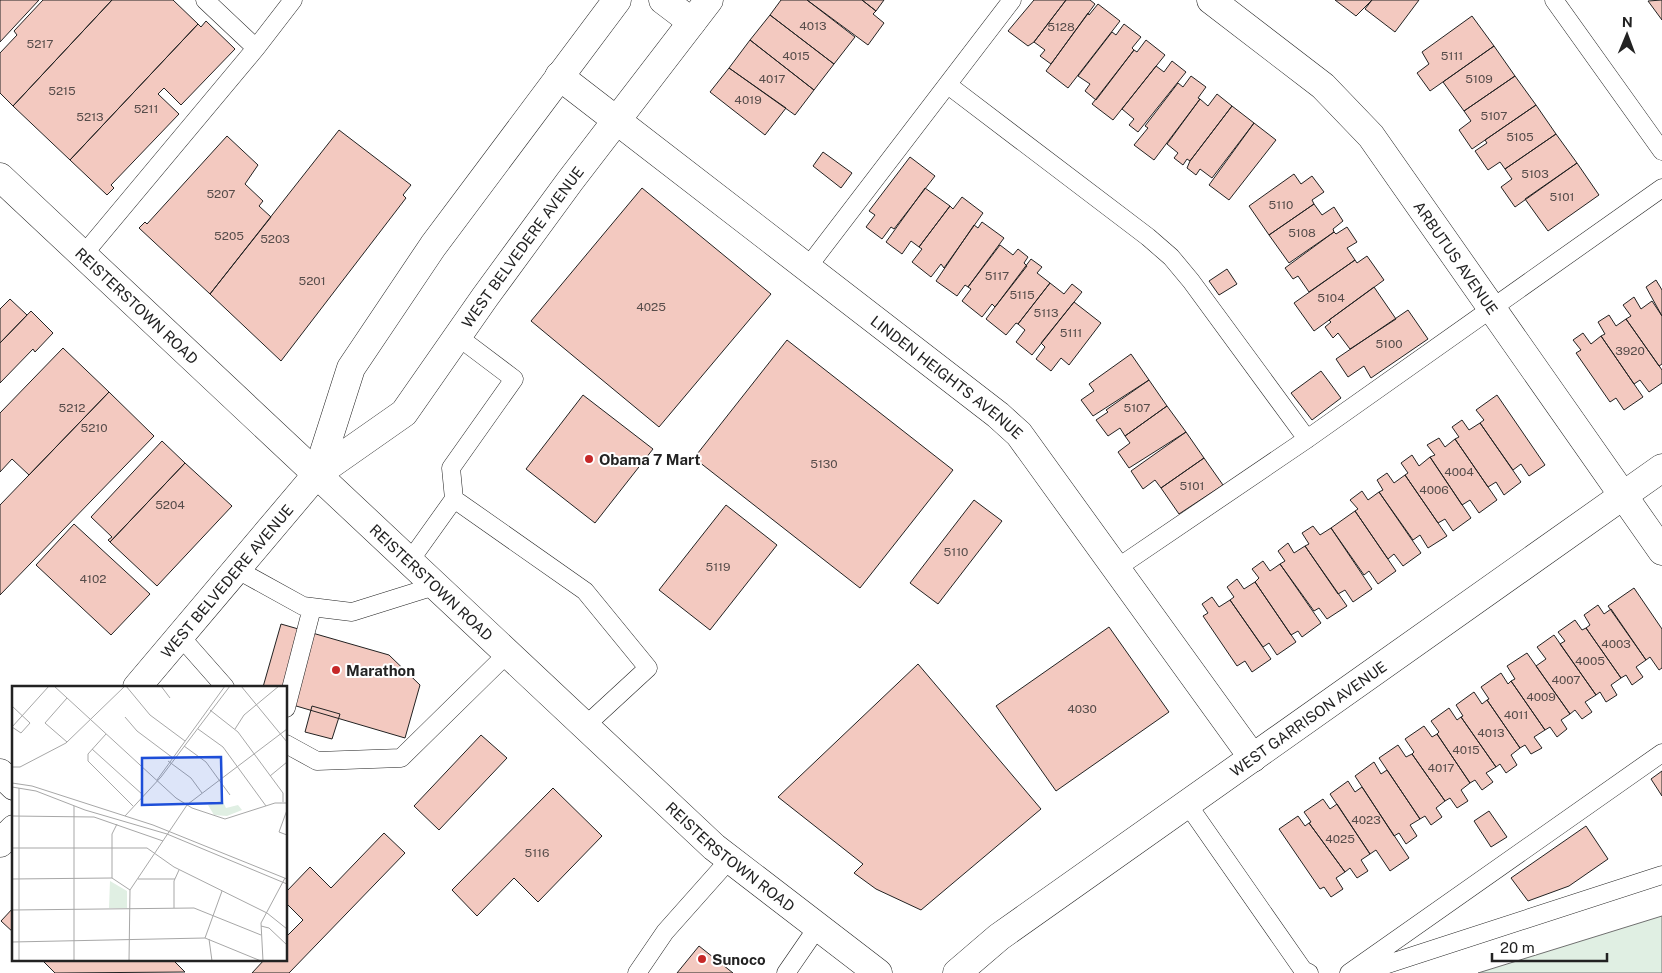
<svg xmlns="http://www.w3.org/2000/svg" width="1662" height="973" viewBox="0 0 1662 973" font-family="'Public Sans',sans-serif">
<rect width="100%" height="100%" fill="#fff"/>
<path fill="#e0efe3" stroke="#6f6f6f" d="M1662 916V973H1478Z"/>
<path fill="#f3c9c0" stroke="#222" d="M0 0H39L0 42Z
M43 0H112L13 106 0 93V53L17 35 14 31Z
M112 0H173L198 24 70 160 13 106Z
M781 0H807L855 37 834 64 770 15Z
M807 0H862L876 11 873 14 884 23 868 45Z
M862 0H884L876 11Z
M1034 0H1066L1034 42 1028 46 1008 31Z
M1066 0H1090L1095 4 1051 64 1040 56 1045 50 1034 42Z
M1335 0H1372L1356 16Z
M1372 0H1419L1395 32 1365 9Z
M1662 0V20L1648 1Z
M1098 4 1120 21 1068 88 1046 71 1088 13 1089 15Z
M770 15 834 64 814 90 750 40Z
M1472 16 1494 46 1430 91 1417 73 1429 64 1422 52Z
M206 21 235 49 181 105 164 88 158 94 179 114 111 185 114 188 107 195 70 160 198 24 201 27Z
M1124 24 1141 37 1132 48 1134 50 1096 100 1085 91 1090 84 1078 76 1112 32 1116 35Z
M750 40 814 90 795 115 729 68Z
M1146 40 1165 55 1113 120 1092 104 1134 50 1137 52Z
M1494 46 1515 76 1464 111 1443 82Z
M1172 61 1186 72 1138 132 1129 125 1134 119 1122 109 1156 66 1164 72Z
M729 68 786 108 765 135 710 92Z
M1191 76 1206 87 1198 98 1200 99 1154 160 1134 145 1148 128 1145 126 1178 83 1183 87Z
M1515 76 1536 105 1472 149 1459 130 1471 121 1464 111Z
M1217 94 1232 106 1190 161 1187 159 1183 165 1174 158 1178 153 1167 144 1200 99 1208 106Z
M1536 105 1556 134 1505 169 1500 162 1488 170 1475 151 1487 143 1485 140Z
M1232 106 1254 123 1212 178 1200 169 1196 175 1187 168 1190 161Z
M1254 123 1276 140 1229 200 1209 185Z
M339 130 411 185 403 195 406 198 281 361 210 294Z
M1556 134 1577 163 1515 207 1501 187 1512 179 1505 169Z
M227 136 258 165 245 184 263 201 259 206 271 217 210 294 139 228 145 222 147 224Z
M823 152 852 173 841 188 813 166Z
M910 157 935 176 894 229 891 227 882 239 866 227 875 215 869 211Z
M1577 163 1599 195 1548 231 1525 199Z
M1294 174 1301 184 1312 176 1324 192 1312 200 1314 204 1269 235 1249 206Z
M642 188 771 294 659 427 531 321Z
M925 188 950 206 919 247 911 241 902 254 886 242Z
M962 197 983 213 944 268 941 264 931 277 912 262 922 249 919 247 950 206 953 209Z
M1314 204 1322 215 1334 207 1343 221 1333 229 1334 232 1289 263 1269 235Z
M982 222 1004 238 968 287 965 285 957 296 936 281 974 225 978 228Z
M1347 227 1357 242 1347 248 1355 260 1309 292 1298 276 1293 279 1285 268 1334 232 1336 234Z
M1000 245 1013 255 1018 249 1028 257 1024 263 1027 266 995 307 992 304 982 317 962 301 971 289 968 287Z
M1367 256 1384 280 1314 331 1294 303 1355 260 1357 263Z
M1031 259 1042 267 1037 273 1050 283 1018 324 1016 323 1006 335 986 319Z
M1227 269 1237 284 1219 295 1209 281Z
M1656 280 1662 290V316L1646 287Z
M1050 283 1064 294 1072 284 1082 292 1032 355 1016 342 1025 330 1018 324Z
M1374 287 1396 319 1350 349 1338 333 1333 338 1325 327 1331 322 1329 320Z
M1634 297 1641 309 1652 301 1662 316V364L1659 366 1626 319 1631 316 1623 305Z
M10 299 27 315 0 343V309Z
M1074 302 1101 323 1069 365 1061 358 1051 371 1036 359 1045 347 1041 343Z
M1408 310 1428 339 1371 378 1364 366 1348 377 1336 359Z
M31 311 53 333 35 352 33 349 0 383V343Z
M1609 315 1616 326 1626 319 1662 370V383L1649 392 1640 380 1634 384 1601 336 1605 334 1598 322Z
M1583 333 1591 344 1601 336 1643 397 1624 410 1616 398 1610 402 1576 353 1581 350 1573 340Z
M787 340 953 470 860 588 694 458Z
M63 348 109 392 29 475 12 459 0 472V413Z
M1131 354 1149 380 1093 416 1081 400 1094 391 1089 384Z
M1321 371 1341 398 1312 420 1291 393Z
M1149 380 1167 406 1125 436 1120 428 1108 436 1096 420 1108 412 1106 410Z
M109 392 154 436 0 595V505Z
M583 395 653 449 595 523 526 469Z
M1497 395 1545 465 1529 476 1521 464 1513 470 1480 423 1484 420 1476 410Z
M1167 406 1186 432 1129 468 1118 452 1130 443 1125 436Z
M1462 420 1469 430 1480 423 1521 482 1504 495 1496 482 1488 487 1455 439 1459 437 1452 427Z
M1186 432 1204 458 1161 488 1155 480 1143 489 1131 471Z
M1439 438 1445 447 1455 439 1497 500 1479 513 1470 500 1462 505 1430 457 1435 455 1427 445Z
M162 441 185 463 110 542 108 540 112 537 91 517Z
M1412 455 1419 466 1430 457 1471 518 1453 531 1445 519 1438 523 1405 475 1408 473 1401 463Z
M1204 458 1223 485 1179 514 1161 488Z
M185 463 232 506 157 586 110 542Z
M1387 473 1394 483 1405 475 1447 536 1428 548 1420 535 1413 540 1379 492 1383 490 1377 480Z
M1362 491 1368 500 1379 492 1421 553 1403 566 1394 554 1388 559 1355 511 1358 509 1350 500Z
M974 500 1002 521 938 604 910 583Z
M726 505 777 545 710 630 659 590Z
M1355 511 1396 571 1378 584 1369 571 1364 575 1331 528Z
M74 524 150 594 111 635 36 565Z
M1313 526 1320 535 1331 528 1372 589 1353 602 1345 590 1338 594 1305 546 1309 544 1302 533Z
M1288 543 1294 553 1305 546 1347 606 1327 619 1319 608 1314 611 1280 564 1285 561 1278 551Z
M1263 561 1270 571 1280 564 1321 623 1302 637 1298 631 1291 635 1255 582 1259 578 1252 569Z
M1237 579 1244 589 1255 582 1296 642 1277 655 1269 643 1263 647 1230 600 1234 597 1227 587Z
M1634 588 1662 629V668L1659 670 1650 657 1646 660 1608 606Z
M1212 597 1219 607 1230 600 1271 659 1252 672 1245 661 1237 666 1203 616 1208 613 1202 604Z
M1598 605 1604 614 1611 609 1646 660 1636 667 1643 677 1632 685 1626 675 1621 678 1586 628 1590 625 1584 615Z
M1575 620 1582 630 1586 628 1621 678 1611 685 1617 695 1606 702 1600 692 1596 695 1560 644 1565 641 1558 632Z
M281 624 389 655 420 685 405 738 286 703V687H263Z
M1109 627 1169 712 1056 791 996 706Z
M1554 635 1596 695 1585 702 1592 712 1582 719 1575 710 1570 714 1536 666 1546 659 1537 647Z
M1527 653 1570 714 1561 720 1567 729 1557 737 1550 727 1545 730 1511 681 1515 679 1507 666Z
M918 664 1041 809 921 910 876 889 854 873 863 864 778 797Z
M1501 673 1508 684 1511 681 1545 730 1534 737 1542 748 1531 754 1525 745 1520 748 1487 700 1489 699 1481 687Z
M1474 692 1482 704 1487 700 1520 748 1511 755 1517 765 1506 773 1500 764 1496 767 1461 717 1463 716 1456 705Z
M312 706 340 714 332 739 305 732Z
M1449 708 1457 720 1461 717 1496 767 1486 773 1493 782 1482 790 1475 780 1470 783 1437 734 1439 732 1431 721Z
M1424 726 1432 737 1437 734 1470 783 1461 790 1468 801 1457 808 1450 798 1445 801 1412 754 1414 752 1405 739Z
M481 735 507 758 439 830 414 806Z
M1398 745 1406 757 1412 754 1445 801 1436 808 1442 817 1431 825 1425 816 1420 819 1379 758Z
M1374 762 1381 774 1387 770 1420 819 1410 825 1417 836 1406 844 1399 833 1394 836 1355 776Z
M1662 771V796L1651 779Z
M1348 781 1355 792 1362 787 1409 858 1390 871 1376 850 1370 854 1330 794Z
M553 788 602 836 538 902 514 878 477 916 452 890Z
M1323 799 1330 809 1337 804 1370 854 1361 860 1368 871 1357 878 1350 868 1345 872 1309 823 1311 822 1304 812Z
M1489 811 1507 837 1491 847 1474 821Z
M1298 816 1305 826 1309 823 1345 872 1336 878 1343 889 1331 897 1324 887 1320 889 1279 829Z
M1586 826 1608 859 1569 886 1528 901 1511 878Z
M384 833 405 853 289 973H252L265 959H286V937L303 920 286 903V892L310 867 331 888Z
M14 907V933L1 921Z
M699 946 733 973H677Z
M41 959H172L185 972 55 973Z"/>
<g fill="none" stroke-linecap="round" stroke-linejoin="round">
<g stroke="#222" stroke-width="19">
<path id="lane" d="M205 0 256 48
M1554 0 1662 151
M948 85 1148 237 1171 257 1191 281 1307 439
M83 255 256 48 293 0
M807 268 1012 0
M457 336 514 379 451 468 454 499 585 591 648 668 584 727
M409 562 454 499
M1117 568 1307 439 1662 188
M236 569 303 606 352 612 435 586
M180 636 225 687
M286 708 312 608
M286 744 317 761 401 758 507 654
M1188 805 1303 970 1309 973
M637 973 665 932 729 860
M786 973 817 928
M1349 973 1662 753
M1360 973 1662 875"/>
</g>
<g stroke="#222" stroke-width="29">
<g id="street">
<path d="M663 0 692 22"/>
<path id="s1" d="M1211 0 1323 86 1371 136 1662 551"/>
<path id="s2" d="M559 76 998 415 1019 434 1253 758"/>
<path d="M0 773 14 786"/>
<path id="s3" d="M957 973 999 937 1662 468"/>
</g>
</g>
<g stroke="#222" stroke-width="29">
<g id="secondary">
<path d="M317 474 351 368 433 246 617 0"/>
<path id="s4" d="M137 687 317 474 404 413 485 297 570 181 709 0"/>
<path d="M0 843 14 829"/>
</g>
</g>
<g stroke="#222" stroke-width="29">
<g id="primary">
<path id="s5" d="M0 177 714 847 878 973"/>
</g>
</g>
<use href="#lane" stroke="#fff" stroke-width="18"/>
<use href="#street" stroke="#fff" stroke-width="28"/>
<use href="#secondary" stroke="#fff" stroke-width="28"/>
<use href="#primary" stroke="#fff" stroke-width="28"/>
</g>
<g fill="#c62828" stroke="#fff" stroke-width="2">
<circle cx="589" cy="459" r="5"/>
<circle cx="336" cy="670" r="5"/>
<circle cx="702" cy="959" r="5"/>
</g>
<g text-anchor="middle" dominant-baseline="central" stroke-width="4" stroke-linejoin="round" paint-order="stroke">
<g font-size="12" fill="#564c4a">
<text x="813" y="26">4013</text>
<text x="1061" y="27">5128</text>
<text x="40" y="44">5217</text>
<text x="796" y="56">4015</text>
<text x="1452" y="56">5111</text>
<text x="772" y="79">4017</text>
<text x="1479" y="79">5109</text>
<text x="62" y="91">5215</text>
<text x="748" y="100">4019</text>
<text x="146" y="109">5211</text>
<text x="1494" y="116">5107</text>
<text x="90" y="117">5213</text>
<text x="1520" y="137">5105</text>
<text x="1535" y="174">5103</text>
<text x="221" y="194">5207</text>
<text x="1562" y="197">5101</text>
<text x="1281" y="205">5110</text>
<text x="1302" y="233">5108</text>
<text x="229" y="236">5205</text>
<text x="275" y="239">5203</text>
<text x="997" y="276">5117</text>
<text x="312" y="281">5201</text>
<text x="1022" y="295">5115</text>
<text x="1331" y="298">5104</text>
<text x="651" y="307">4025</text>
<text x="1046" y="313">5113</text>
<text x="1071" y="333">5111</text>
<text x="1389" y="344">5100</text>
<text x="1630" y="351">3920</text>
<text x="72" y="408">5212</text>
<text x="1137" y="408">5107</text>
<text x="94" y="428">5210</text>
<text x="824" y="464">5130</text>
<text x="1459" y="472">4004</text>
<text x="1192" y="486">5101</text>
<text x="1434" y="490">4006</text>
<text x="170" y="505">5204</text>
<text x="956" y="552">5110</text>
<text x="718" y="567">5119</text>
<text x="93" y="579">4102</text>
<text x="1616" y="644">4003</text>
<text x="1590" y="661">4005</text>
<text x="1566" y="680">4007</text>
<text x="1541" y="697">4009</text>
<text x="1082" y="709">4030</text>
<text x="1516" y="715">4011</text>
<text x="1491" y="733">4013</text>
<text x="1466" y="750">4015</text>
<text x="1441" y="768">4017</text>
<text x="1366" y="820">4023</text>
<text x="1340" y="839">4025</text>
<text x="537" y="853">5116</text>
</g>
<g font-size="15" fill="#222" stroke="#fff">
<text stroke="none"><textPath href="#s4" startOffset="589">WEST BELVEDERE AVENUE</textPath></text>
<text stroke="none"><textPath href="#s1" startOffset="359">ARBUTUS AVENUE</textPath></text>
<text stroke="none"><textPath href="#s5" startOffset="188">REISTERSTOWN ROAD</textPath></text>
<text stroke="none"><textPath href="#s2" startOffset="491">LINDEN HEIGHTS AVENUE</textPath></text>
<text stroke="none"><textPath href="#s4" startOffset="139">WEST BELVEDERE AVENUE</textPath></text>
<text stroke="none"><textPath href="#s5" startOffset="592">REISTERSTOWN ROAD</textPath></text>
<text stroke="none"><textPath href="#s3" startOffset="434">WEST GARRISON AVENUE</textPath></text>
<text stroke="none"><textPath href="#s5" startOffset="998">REISTERSTOWN ROAD</textPath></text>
</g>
<g font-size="15" font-weight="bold" fill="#222" stroke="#fff" text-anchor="start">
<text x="599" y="459">Obama 7 Mart</text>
<text x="346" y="670">Marathon</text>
<text x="712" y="959">Sunoco</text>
</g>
</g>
<g transform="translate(12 686)">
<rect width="275" height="275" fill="#fff"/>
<path d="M210 114 214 122 226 119 230 124 215 130 202 129 196 119ZM98 195 115 205V222H97Z" fill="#e0efe3"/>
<path fill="none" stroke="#a7a7a7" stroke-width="1" d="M42 0 164 112 180 122 213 133 263 117H275M114 0 138 29 173 55M149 0 158 12M229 0 275 56M55 12 33 37 55 56M0 20 18 37 9 47 0 41M198 24 226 46 271 107V116M113 31 125 45 161 72M0 41 37 0M186 43 211 61 254 120M223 43 232 29 267 0M94 48 76 68V75L121 120M172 60 194 76 218 109M80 63 131 109M156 75 179 92 190 107M0 81H8L54 57 113 0M258 90 275 76M145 94 213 0M0 97 20 100 141 139 275 193M0 101 24 105 73 124 155 148 275 198M7 102V275M176 118 275 43M62 120V275M275 124 267 146 275 149M0 130 82 131 151 155M113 130 149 91 218 0M0 162H135L162 181 255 227 275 243M100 192V148L105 138M0 193 100 192 118 204M126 193H163M162 222V195L167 184M0 224 182 222 249 249M249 240 257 242 275 259M193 252 210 205M197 253 200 275M0 256 193 252 249 275M117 275 118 204 175 119M251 275 249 237 273 192"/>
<path fill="#1d4ed8" fill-opacity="0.15" stroke="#1d4ed8" stroke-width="2.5" d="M209 71 210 117 130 119V72Z"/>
<rect width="275" height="275" fill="none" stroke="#222" stroke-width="2.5"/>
</g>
<g transform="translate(1627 35) rotate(1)" stroke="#ffffff" stroke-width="4" paint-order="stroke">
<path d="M0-4L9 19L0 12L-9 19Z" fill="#222222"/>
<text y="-8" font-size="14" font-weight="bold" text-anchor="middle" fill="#222222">N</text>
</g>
<path d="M1492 953v8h115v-8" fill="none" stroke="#222222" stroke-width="2.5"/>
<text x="1500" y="953" font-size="15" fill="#222222" stroke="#ffffff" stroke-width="4" paint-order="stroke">20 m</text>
</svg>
